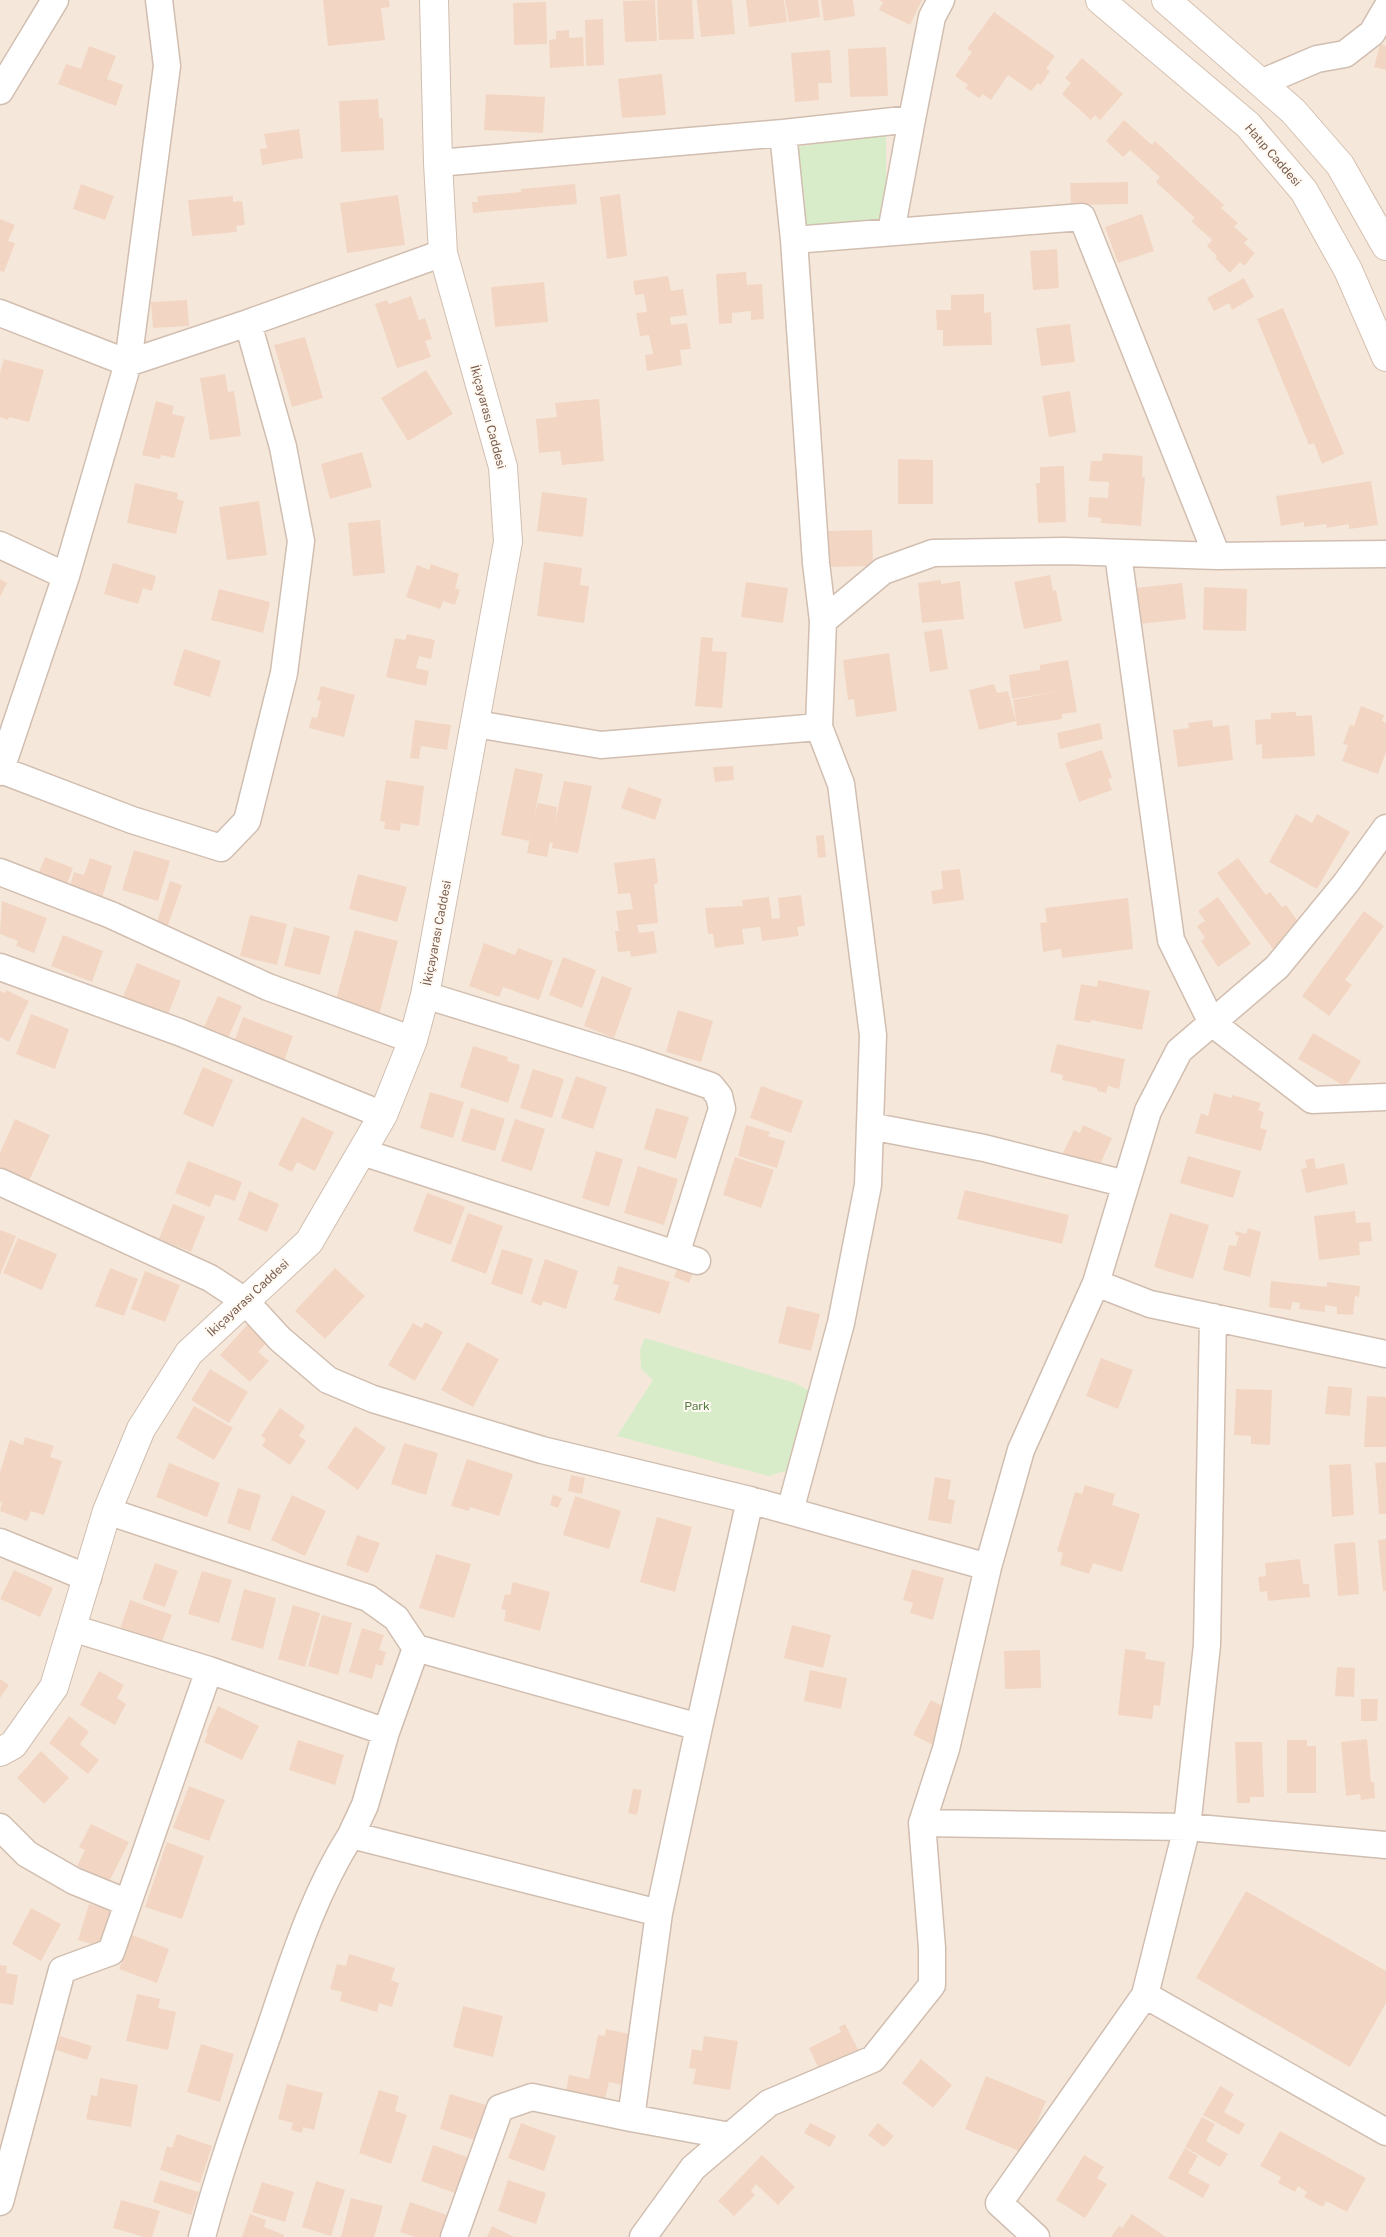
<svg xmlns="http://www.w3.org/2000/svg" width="1386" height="2237" viewBox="0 0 1386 2237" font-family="'Public Sans',sans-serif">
<rect width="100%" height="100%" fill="#fdf6ec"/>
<path fill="#f5e8da" d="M0 0H1386V2237H0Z"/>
<path fill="#d8ecc9" d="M886 132V208L876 223 805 229 798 147Z
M645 1338 795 1383 808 1390 809 1405 788 1470 769 1476 617 1436 653 1380 641 1369 640 1350Z"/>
<path fill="#f3d5c3" d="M323 0H389L390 7 381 8 385 40 328 46Z
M655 0 657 41 625 42 623 1Z
M657 0H692L694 39 659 40Z
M697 0H732L735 34 701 37Z
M746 0H784L787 22 749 27Z
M785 0H818L820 17 789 22Z
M821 0H853L855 16 824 21Z
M878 0H922L910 25 879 10 883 2Z
M546 2 547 44 514 45 513 3Z
M994 12 1055 56 1046 69 1050 71 1041 85 1038 83 1031 91 1008 75 991 100 983 94 979 98 965 88 968 85 955 76 972 52 967 49Z
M603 19 604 65 586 66 585 20Z
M569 30V38L583 37 584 66 550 68 549 40 556 39V31Z
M1380 44 1386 46V70L1374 67Z
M89 46 116 56 107 79 123 85 116 106 58 84 66 64 81 69Z
M886 47 888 96 850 97 848 49Z
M830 50 832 83H818L819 100 795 102 791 53Z
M1082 58 1123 94 1100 120 1095 115 1091 120 1062 94 1071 83 1065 78Z
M662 74 666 115 622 118 618 79Z
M486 94 545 97 543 133 484 130Z
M378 99 379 118H383L384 150 341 152 339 101Z
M1124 120 1152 145 1155 141 1224 205 1221 208 1238 223 1234 227 1248 239 1244 243 1255 253 1244 266 1240 262 1230 273 1215 258 1217 256 1207 246 1212 240 1191 221 1195 218 1156 182 1160 177 1130 150 1123 157 1106 141Z
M299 129 303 158 262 165 260 149 267 148 264 134Z
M1128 182V204L1071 205 1070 183Z
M81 184 114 196 105 220 73 209Z
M575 184 577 204 473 213 472 202H478L477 196 521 192V189Z
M620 194 627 256 607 259 600 197Z
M398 195 405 245 347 253 340 203Z
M233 196V202L242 201 245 225 236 226 237 232 192 236 188 200Z
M1142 214 1154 251 1118 263 1105 227Z
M0 219 15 225 8 241 15 243 4 272 0 271Z
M1057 249 1059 288 1033 290 1030 251Z
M746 272 747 285 762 284 764 319 751 320V311L732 313V323L719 324 716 274Z
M668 276 671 291 683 289 687 315 670 317 671 325 687 323 691 349 680 350 682 365 647 371 645 355 653 354 649 335 640 336 636 313 647 312 644 294 635 295 633 281Z
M1244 278 1254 297 1232 310 1229 303 1214 311 1207 298Z
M544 282 548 322 495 327 491 287Z
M984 294V313L991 312 992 345 943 346V330H937L936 310H951V295Z
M411 296 419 320 425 318 432 339 425 341 431 357 397 368 375 304 387 300 389 304Z
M187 300 189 326 153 328 151 302Z
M1283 308 1344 454 1322 464 1314 443 1309 445 1257 319Z
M1070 324 1075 362 1041 366 1036 328Z
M305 337 323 398 292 407 274 345Z
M4 359 44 370 29 422 9 417 8 420 0 417V373Z
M426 370 453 414 408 441 381 398Z
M225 374 228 392 234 391 241 436 210 440 200 378Z
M1070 391 1076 432 1049 437 1042 396Z
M599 399 604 461 562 465 560 451 539 453 536 419 557 417 555 403Z
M156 401 174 406 172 414 185 417 174 458 161 455 160 459 142 455Z
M362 452 372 487 330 499 321 464Z
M1103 453 1143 456 1142 477H1145L1141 526 1101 523V518L1088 517 1089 497 1108 498 1109 482 1089 481 1091 461H1102Z
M898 459 933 460V504H898Z
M1064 466 1066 522 1038 523 1036 483H1040V467Z
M1371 481 1378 525 1349 529V524L1327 528 1326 524 1304 527V522L1281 526 1276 496Z
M135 483 178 493 177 499 184 501 176 534 127 523Z
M542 492 587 498 583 537 537 531Z
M259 501 267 555 227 560 219 507Z
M380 520 385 573 353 576 348 523Z
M872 530 873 566 829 567 828 531Z
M544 562 582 568 580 585 589 586 584 623 537 616Z
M113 563 156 576 152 591 143 588 138 604 104 594Z
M431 564 459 574 455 588 460 590 455 605 443 601 440 609 406 597 417 565 429 570Z
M1050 575 1053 591 1056 590 1062 621 1024 629 1014 582Z
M0 579 7 583 0 597Z
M941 580V584L960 581 964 619 922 623 918 583Z
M746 582 788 588 783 623 741 617Z
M1182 583 1186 619 1139 624 1136 588Z
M1204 587 1247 589 1246 631 1203 630Z
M219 589 270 602 263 633 211 620Z
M942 629 948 669 930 672 924 632Z
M407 634 435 640 431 659 419 656 416 668 429 671 426 686 386 677 395 638 405 640Z
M701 637 713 638 712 651 727 652 722 708 695 706Z
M184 649 221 661 210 697 173 685Z
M889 653 897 711 856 717 854 699 848 700 843 660Z
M1068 660 1077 712 1062 714V719L1017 726 1013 700 1055 692 1012 699 1009 675 1040 670V665Z
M994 684 997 693 1008 691 1016 721 979 730 969 690Z
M321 686 355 695 344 737 309 728 312 717 317 718 321 701 317 700Z
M1361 706 1384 715 1382 721 1386 723V752L1378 774 1342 761 1348 745 1343 744 1350 725 1354 726Z
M1296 712V716L1312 715 1315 756 1262 759V744L1256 745 1255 720 1271 719V713Z
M415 720 451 725 447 750 421 746 419 759 410 758Z
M1212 720 1213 727 1229 725 1233 760 1178 767 1173 730 1189 728 1188 723Z
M1100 723 1103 739 1060 749 1057 733Z
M1102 750 1112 778 1108 779 1112 790 1079 802 1065 763Z
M733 766 734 780 715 782 713 767Z
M515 768 543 774 534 817 538 803 557 807 555 822 564 781 592 786 578 853 552 848 553 843 550 842 547 857 527 853 533 822 529 841 501 835Z
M386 780 424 786 419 826 401 823 400 831 384 829 385 822 380 821Z
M628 787 662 799 655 820 621 808Z
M1296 814 1312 823 1317 814 1350 832 1317 889 1269 862Z
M824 835 826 857 818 858 816 836Z
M134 850 170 861 158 901 122 890Z
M45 857 73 868 64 891 36 880Z
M90 858 112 866 101 901 67 896 74 872 84 875Z
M655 858 658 883 654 884 658 923 637 925 639 933 654 931 657 953 631 957 630 951 618 952 615 931H619L616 911 633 909 630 893 618 894 614 863Z
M1238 858 1266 895 1270 892 1282 907 1286 905 1299 923 1284 935 1287 939 1273 949 1217 873Z
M960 869 964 900 933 904 931 891 943 889 941 871Z
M358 874 407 887 397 922 349 909Z
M170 881 182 885 165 934 154 931Z
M801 895 805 926 797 927 799 936 762 941 760 927 742 929 744 944 715 948 713 934H708L705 908 743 906 742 900 769 897 772 919 780 918 778 898Z
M1218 897 1251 944 1218 967 1201 941 1205 938 1197 926 1205 921 1198 911Z
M1128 898 1133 949 1062 958 1061 949 1043 952 1040 923 1047 922 1045 908Z
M2 901 47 918 34 953 16 946 18 941 0 934Z
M1364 911 1384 926 1345 980 1352 985 1329 1016 1302 996Z
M250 915 287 924 277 965 240 956Z
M294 927 330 936 320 975 284 966Z
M355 930 398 941 379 1015 335 1003Z
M63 935 103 951 92 982 51 966Z
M484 943 515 955 518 948 553 961 539 1000 503 987 499 997 469 986Z
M563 957 596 970 582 1008 549 995Z
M137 963 181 981 164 1025 119 1006Z
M602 976 632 988 614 1038 584 1026Z
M1098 980 1150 991 1142 1030 1091 1020V1023L1074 1020 1081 984 1097 987Z
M6 990 29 1001 9 1042 0 1037V991L5 993Z
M218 996 242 1006 228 1038 204 1027Z
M678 1010 713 1021 701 1062 666 1052Z
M31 1014 69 1029 55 1069 16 1054Z
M243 1017 293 1036 282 1067 232 1048Z
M1313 1033 1361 1061 1346 1087 1298 1059Z
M1057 1044 1125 1059 1119 1089 1108 1086 1106 1093 1097 1091V1088L1062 1080 1063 1075 1050 1072Z
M473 1046 508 1057 507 1061 520 1065 508 1103 460 1087Z
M203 1067 233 1080 213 1127 183 1114Z
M533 1069 564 1079 552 1118 520 1108Z
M576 1076 607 1087 593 1129 561 1118Z
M761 1086 803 1101 791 1133 750 1118Z
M430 1092 464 1102 453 1138 420 1128Z
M1214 1093 1232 1098V1095L1261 1103 1258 1110 1264 1112 1260 1128 1267 1130 1261 1151 1195 1133 1201 1113 1208 1116Z
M471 1108 505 1119 495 1151 461 1141Z
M656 1108 689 1117 676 1159 644 1149Z
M302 1117 334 1132 315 1171 297 1162 292 1172 278 1165Z
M15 1119 50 1135 28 1183 0 1170V1153Z
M515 1119 545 1129 532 1171 501 1161Z
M746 1125 770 1132 768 1136 785 1141 777 1168 738 1156Z
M1083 1125 1112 1138 1098 1169 1063 1153 1074 1130 1080 1133Z
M596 1151 623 1159 609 1207 582 1198Z
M1188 1156 1241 1171 1233 1198 1180 1183Z
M735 1157 774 1170 761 1208 723 1195Z
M1314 1158 1316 1169 1344 1163 1348 1184 1306 1193 1301 1169 1307 1168 1305 1160Z
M188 1161 242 1182 235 1201 215 1194 210 1207 175 1193Z
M638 1166 678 1179 664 1225 624 1213Z
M965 1190 1069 1215 1062 1244 957 1219Z
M249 1191 279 1204 267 1232 238 1220Z
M427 1193 465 1207 451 1245 413 1231Z
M173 1204 205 1217 191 1252 159 1239Z
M1355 1211 1356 1223 1370 1222 1372 1241 1359 1242 1360 1255 1319 1260 1314 1216Z
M468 1213 503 1226 486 1274 451 1261Z
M1170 1213 1209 1225 1193 1279 1154 1267Z
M1248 1228 1261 1232 1250 1277 1223 1270 1229 1245 1236 1246 1239 1236 1235 1235 1236 1231 1246 1234Z
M0 1230 16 1236 0 1275Z
M18 1238 57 1254 42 1290 3 1273Z
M502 1249 533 1259 522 1295 491 1284Z
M545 1259 578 1271 566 1309 543 1301 542 1306 531 1302Z
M679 1265 694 1271 689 1283 674 1277Z
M618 1266 670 1282 660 1314 614 1300 619 1285 613 1284Z
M110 1268 138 1279 124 1316 95 1306Z
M335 1268 365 1296 325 1339 295 1311Z
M145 1271 180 1285 165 1322 131 1309Z
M1271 1281 1327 1287V1282L1360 1286 1359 1297 1355 1296 1353 1315 1337 1314V1307L1325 1305V1312L1299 1309 1300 1303 1292 1302 1291 1310 1269 1307Z
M787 1306 820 1314 811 1351 778 1343Z
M425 1322 443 1332 415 1381 388 1365 413 1323 422 1328Z
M248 1324 268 1341 258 1352 269 1361 250 1382 220 1355Z
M467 1342 499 1359 473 1407 441 1390Z
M1101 1358 1133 1370 1118 1409 1086 1396Z
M210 1369 248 1392 229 1423 191 1400Z
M1328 1386 1352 1388 1350 1416 1325 1414Z
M1236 1389 1272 1390 1270 1445 1251 1444V1436L1234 1435Z
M1367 1396 1386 1397V1447H1364Z
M194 1406 233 1428 214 1460 176 1438Z
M280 1408 305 1426 299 1436 306 1441 290 1465 262 1446 266 1439 261 1436Z
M355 1426 386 1448 358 1490 327 1468Z
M25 1437 54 1446 50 1457 62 1461 44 1515 31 1511 27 1521 0 1511 2 1502H0V1472L10 1440 23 1445Z
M404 1443 438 1453 426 1495 391 1484Z
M467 1459 513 1474 499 1516 470 1507 469 1511 451 1506Z
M1386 1462V1514H1379L1375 1463Z
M169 1463 220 1483 207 1517 156 1497Z
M1351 1464 1354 1515 1332 1517 1329 1465Z
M571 1475 585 1478 582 1494 568 1491Z
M935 1477 951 1480 948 1499 955 1500 951 1524 928 1520Z
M1085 1485 1115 1494 1112 1505 1140 1514 1122 1572 1093 1563 1089 1574 1060 1565 1063 1553 1057 1551 1075 1492 1082 1494Z
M238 1488 261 1495 250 1531 227 1523Z
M292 1495 326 1511 305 1556 271 1540Z
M553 1495 562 1498 558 1508 550 1505Z
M575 1496 621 1511 609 1549 563 1535Z
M657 1517 692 1527 675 1592 640 1582Z
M357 1535 380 1543 368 1573 346 1565Z
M1386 1539V1591H1383L1378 1540Z
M1355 1542 1359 1594 1338 1596 1334 1544Z
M436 1554 471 1564 454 1618 419 1608Z
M1300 1559 1303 1584H1309L1310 1597 1268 1601 1267 1591 1260 1592 1258 1577 1266 1576 1265 1563Z
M155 1563 178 1571 165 1607 142 1599Z
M912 1569 944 1578 933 1620 910 1613 913 1603 903 1600Z
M14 1570 53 1588 40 1617 0 1599Z
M202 1571 232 1580 219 1623 188 1614Z
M513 1582 550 1592 540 1631 504 1621 506 1610 501 1609 505 1594 510 1595Z
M244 1589 276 1598 263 1649 231 1640Z
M130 1600 172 1615 161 1644 120 1629Z
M293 1605 320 1613 305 1667 278 1659Z
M322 1615 352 1623 338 1675 308 1666Z
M792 1625 831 1635 823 1668 784 1658Z
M362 1628 384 1635 379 1650 386 1652 382 1666 376 1664 372 1679 349 1672Z
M1125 1649 1146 1652 1145 1659 1165 1662 1160 1706 1154 1705 1152 1719 1118 1715Z
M1040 1650 1041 1688 1005 1689 1004 1651Z
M1337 1667 1355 1668 1354 1697 1335 1696Z
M810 1670 847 1678 841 1709 804 1701Z
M99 1671 124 1685 117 1698 126 1704 115 1725 80 1705Z
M0 1679 9 1685 0 1698Z
M1361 1699H1378L1377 1721H1361Z
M931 1700 950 1710 933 1745 913 1735Z
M218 1706 259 1726 242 1760 204 1742 208 1733 206 1732Z
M69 1716 89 1732 80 1744 99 1760 88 1774 49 1743Z
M1367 1739 1371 1782H1374L1375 1798 1361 1800 1360 1794 1346 1796 1341 1742Z
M298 1740 344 1755 335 1785 289 1770Z
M1287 1740H1307V1746H1316V1793H1287Z
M1235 1742H1262L1264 1797H1250V1803H1237Z
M41 1751 69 1778 44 1804 17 1778Z
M189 1786 225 1800 209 1841 173 1828Z
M633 1789 642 1790 637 1815 628 1813Z
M91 1824 129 1842 109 1882 77 1866 85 1850 79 1847Z
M167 1842 204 1856 182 1919 145 1907Z
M1246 1891 1386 1971V2003L1350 2067 1196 1978Z
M89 1904 116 1912 105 1948 78 1940Z
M31 1908 61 1924 41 1961 12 1944Z
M132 1935 169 1949 157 1983 119 1969Z
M349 1954 395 1968 391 1980 399 1983 392 2007 379 2003 377 2012 340 2001 342 1992 330 1989 337 1964 346 1966Z
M0 1965 7 1966 6 1973 18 1975 13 2005 0 2003Z
M137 1994 160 1999 158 2008 176 2012 168 2050 126 2041Z
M463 2006 503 2016 493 2057 453 2047Z
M845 2024 859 2051 820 2071 809 2048 841 2032 839 2027Z
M606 2029 638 2036 627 2086 609 2082 605 2099 566 2091 569 2075 589 2079 598 2035 605 2036Z
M60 2036 92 2046 87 2060 56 2050Z
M704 2036 738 2041 730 2090 693 2084 696 2069 689 2068 692 2049 702 2051Z
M201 2044 234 2054 220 2102 187 2092Z
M921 2059 952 2085 933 2108 902 2083Z
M986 2076 1046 2101 1024 2153 965 2129Z
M100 2078 138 2085 131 2127 86 2119 91 2095 97 2096Z
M287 2084 323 2093 314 2130 303 2127 302 2133 291 2130 293 2123 278 2119Z
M1220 2086 1234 2094 1224 2112 1245 2124 1239 2135 1203 2115Z
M379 2090 399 2096 395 2111 407 2115 391 2164 359 2153Z
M450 2094 486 2105 475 2140 440 2129Z
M1202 2117 1215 2124 1206 2141 1228 2154 1220 2167 1185 2147Z
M521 2123 556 2136 544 2171 508 2158Z
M810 2123 836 2136 830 2147 804 2133Z
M878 2123 894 2136 884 2147 868 2135Z
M1280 2131 1366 2178 1347 2212 1326 2201 1323 2207 1304 2197 1307 2192 1298 2186 1295 2192 1278 2183 1281 2177 1260 2166Z
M177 2134 212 2146 200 2183 160 2170 167 2146 172 2148Z
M433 2145 467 2157 455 2193 421 2181Z
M1185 2148 1198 2156 1188 2173 1210 2185 1203 2198 1168 2178Z
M762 2155 795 2187 778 2205 756 2184 751 2191 755 2195 734 2216 718 2201Z
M1084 2155 1104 2167 1097 2178 1107 2184 1085 2218 1056 2200Z
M160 2180 199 2192 191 2215 153 2202Z
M508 2180 546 2193 536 2224 498 2211Z
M316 2181 345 2190 331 2236 302 2227Z
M262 2182 294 2192 285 2222 252 2212Z
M351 2198 383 2206 374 2237H341Z
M121 2200 160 2211 152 2237H144L113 2228Z
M410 2202 450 2216 443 2237H415L400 2232Z
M250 2214 266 2220 264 2227 284 2235V2237H242Z
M1132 2214 1166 2237H1111L1119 2226 1122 2228Z
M492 2226 514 2237H487Z"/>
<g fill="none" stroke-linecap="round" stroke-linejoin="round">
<g stroke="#d1beb0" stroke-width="29">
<path id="minor" d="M1263 82 1317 59 1345 54 1372 33 1386 9
M0 91 55 0
M912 119 932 17 941 0
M783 133 794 240 816 563 823 621
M438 163 783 133 912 119 891 232
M794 240 1082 217 1217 556
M0 313 128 363 248 323 443 253
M0 545 66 576
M1118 554 1171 940 1212 1023 1312 1100 1386 1097
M476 724 601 745 819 727
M1 770 132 820 221 848 247 821 284 673 301 541 283 447 248 323
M0 772 66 576 128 363 167 66 159 0
M0 872 111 915 268 987 413 1040
M0 967 179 1032 383 1115
M425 995 635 1060 711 1086 719 1096 722 1109 676 1254
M870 1126 984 1148 1126 1184
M362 1152 697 1261
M0 1182 210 1278 245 1301 280 1339 328 1380 373 1399 542 1450 750 1500 988 1567
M1096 1283 1150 1304 1386 1354
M107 1511 368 1598 396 1618 416 1648 699 1727 659 1913
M790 1511 841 1323 868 1185 873 1035 841 784 819 727 823 621 883 571 933 553 1065 551 1217 556 1386 554
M0 1542 88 1578
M72 1628 209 1670 386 1732
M699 1727 750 1500
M922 1823 1187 1827 1207 1645 1213 1317
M0 1827 27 1854 74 1881 128 1903
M351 1835 365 1805 386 1732 416 1648
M1145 1995 1386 2132
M0 2202 62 1970 111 1952 209 1670
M202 2237C220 2168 244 2102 268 2034 291 1967 312 1896 351 1835L659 1913 631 2118 730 2136
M454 2237 500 2108 532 2097 631 2118
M643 2237 693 2168 769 2103 873 2059 932 1985V1948L922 1823 946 1749 988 1567 1021 1450 1096 1283 1148 1111 1179 1051 1277 967 1346 883 1386 828
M1036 2237 999 2203 1145 1995 1187 1827 1386 1845"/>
</g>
<g stroke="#d1beb0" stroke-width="30">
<path id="tertiary" d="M0 1752 13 1745 54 1687 107 1511 141 1429 189 1353 309 1242 383 1115 413 1040 425 995 508 542 503 467 443 253 438 163 434 0"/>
</g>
<g stroke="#d6c0b0" stroke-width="30">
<path id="secondary" d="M1100 0 1248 125 1304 191 1348 270 1386 357
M1166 0 1293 111 1340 165 1386 246"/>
</g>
<use href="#minor" stroke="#fff" stroke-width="26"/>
<use href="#tertiary" stroke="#fff" stroke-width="28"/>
<use href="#secondary" stroke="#fff" stroke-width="28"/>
</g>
<g text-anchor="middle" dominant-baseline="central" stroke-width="4" stroke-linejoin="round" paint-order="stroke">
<g font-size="12" fill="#7a5c4d" stroke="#fffaf3">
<text transform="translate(1273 155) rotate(49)">Hatıp Caddesi</text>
<text transform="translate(488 417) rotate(75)">İkiçayarası Caddesi</text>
<text transform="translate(437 933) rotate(-79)">İkiçayarası Caddesi</text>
<text transform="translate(248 1298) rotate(-43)">İkiçayarası Caddesi</text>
</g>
<g font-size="12" fill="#537a41" stroke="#fffaf3">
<text x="697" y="1406">Park</text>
</g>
</g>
</svg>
